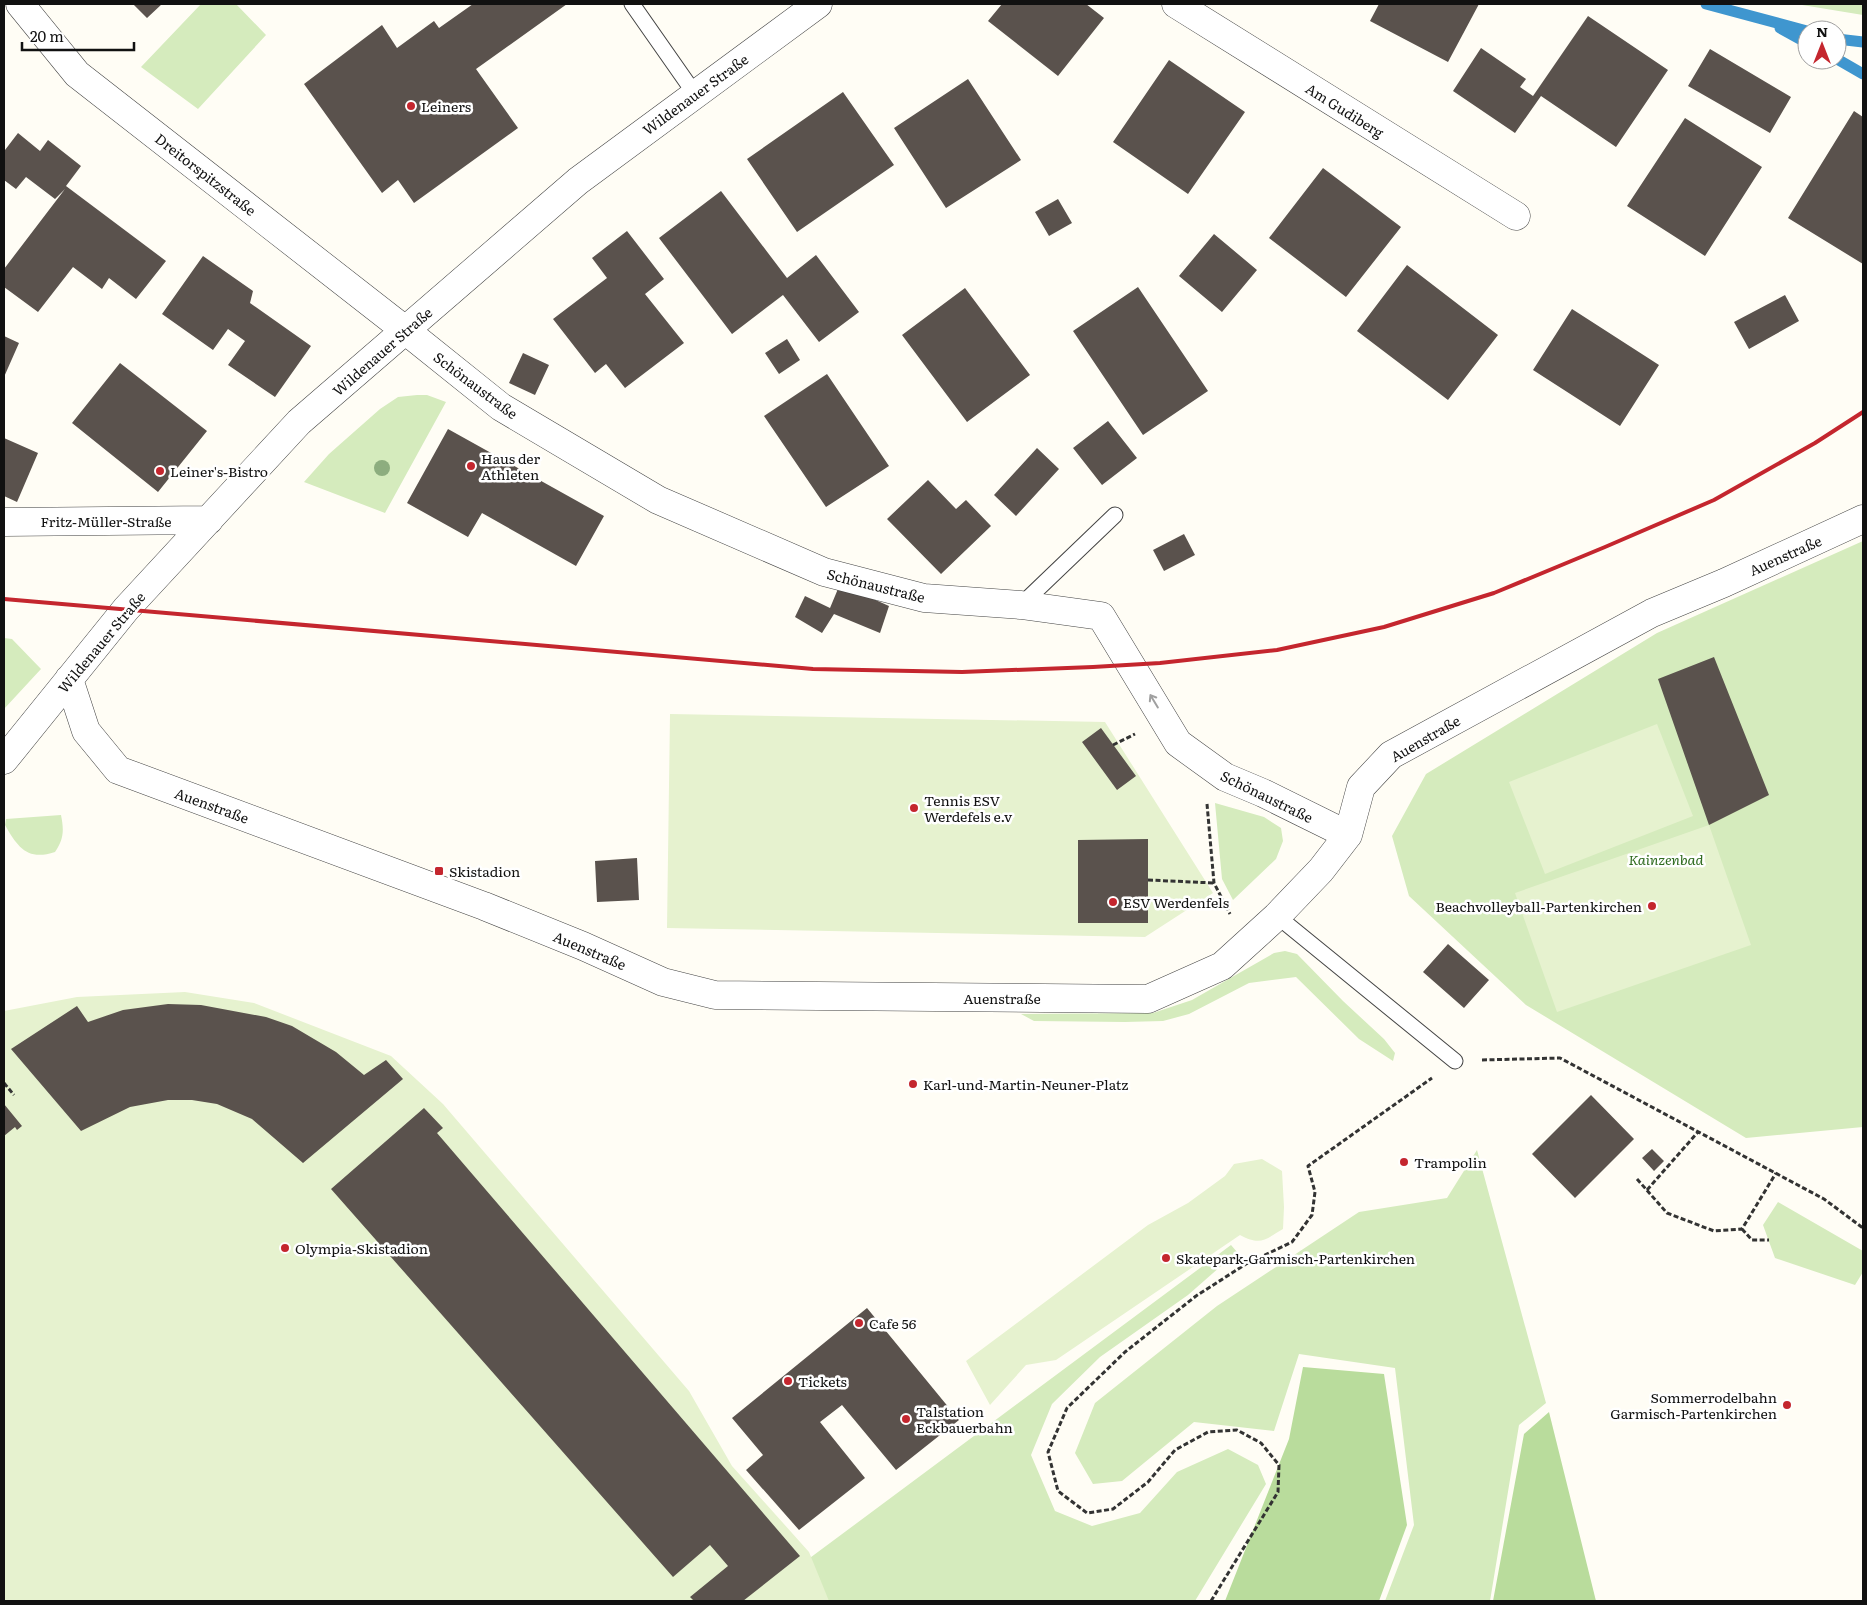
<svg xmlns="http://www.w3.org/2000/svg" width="1867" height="1605" viewBox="0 0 1867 1605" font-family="Literata,serif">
<rect width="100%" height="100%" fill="#fffdf5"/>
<path fill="#d5ebbd" d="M201 4H236L266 35 198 109 141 67Z
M1796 4H1863V15Z
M417 395H427L446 402 385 513 304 482 329 454 380 409 398 397Z
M1863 541V1127L1746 1138 1526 1005 1409 896 1392 836 1426 774 1657 633Z
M4 638 12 639 41 669 4 709Z
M1215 803 1264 817 1281 828 1283 841 1276 859 1233 900 1222 879Z
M61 815C64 830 64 839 55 852 28 861 18 848 5 825L6 819Z
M1285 951 1297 954 1343 1001 1384 1039 1395 1053 1393 1061 1359 1039 1296 977 1249 983 1189 1014 1163 1021 1125 1022 1034 1021 1021 1014 1153 1013 1192 1000 1274 953Z
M1477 1150 1546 1403 1519 1425 1490 1601H1385L1414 1525 1395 1368 1299 1354 1274 1431 1194 1422 1122 1481 1093 1484 1075 1453 1095 1403 1217 1306 1359 1212 1447 1198Z
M1778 1202 1863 1251V1272L1855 1285 1775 1258 1763 1225Z
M1231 1245 1237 1252 1188 1295 1100 1357 1052 1404 1031 1455 1055 1511 1092 1526 1140 1513 1177 1472 1228 1449 1258 1465 1266 1484 1195 1601H752Z"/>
<path fill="#b9dc9c" d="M1303 1367 1384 1374 1407 1525 1379 1601H1225L1289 1439Z
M1549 1412 1596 1601H1493L1524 1434Z"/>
<path fill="#e6f2cf" d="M670 714 1105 722 1213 893 1145 937 667 928Z
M1657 724 1693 816 1545 874 1509 782Z
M1709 825 1751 945 1557 1012 1515 893Z
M185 992 254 1003 391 1056 443 1104 689 1391 732 1466 809 1552 829 1601H4V1011L77 997Z
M1262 1159 1282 1171 1284 1207 1283 1229C1264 1240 1261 1246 1240 1235L1056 1360 1026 1365 990 1405 966 1361 1148 1225 1188 1203 1225 1176 1234 1164Z"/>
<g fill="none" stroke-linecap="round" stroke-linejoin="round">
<path stroke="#3f96cf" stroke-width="11" d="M1706 4 1807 31
M1780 28 1807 43
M1837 39 1863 42
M1837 59 1863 74"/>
</g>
<path fill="#5a524d" d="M133 4H162L147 18Z
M473 4H567L476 69 518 128 414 203 398 180 382 193 304 84 382 25 397 48 434 21 439 28Z
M1002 4H1086L1104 18 1058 76 988 21Z
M1379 4H1479L1448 62 1370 21Z
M1588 16 1668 70 1616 147 1541 96 1515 133 1453 91 1481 48 1526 79 1520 87 1533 96Z
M1710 49 1791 97 1770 133 1688 86Z
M1169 60 1245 112 1188 194 1113 142Z
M968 79 1021 160 946 208 894 128Z
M843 92 894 165 797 232 747 159Z
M1854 111 1863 117V264L1788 218Z
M1685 118 1762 167 1705 256 1627 206Z
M18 133 40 151 48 140 81 166 66 186 166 261 136 299 109 278 102 289 73 267 38 312 4 287V269L65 189 55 199 26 177 16 189 4 180V149L5 150Z
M1323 168 1401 227 1346 297 1269 238Z
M721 191 787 278 816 255 859 312 819 342 783 295 732 334 659 238Z
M1058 199 1072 223 1049 236 1035 212Z
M627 231 664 279 645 294 684 343 625 388 606 364 595 373 553 319 607 278 592 258Z
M1214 234 1257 270 1222 312 1179 276Z
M203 256 253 291 250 303 311 346 275 397 228 365 245 341 228 329 213 350 162 314Z
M1407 265 1498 335 1448 400 1357 331Z
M1138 287 1208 391 1143 435 1073 331Z
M965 288 1030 375 967 422 902 335Z
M1785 295 1799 321 1749 349 1734 322Z
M1572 309 1659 365 1620 426 1533 370Z
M4 336 19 343 4 377Z
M787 339 800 360 779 374 765 353Z
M523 353 549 365 535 395 509 383Z
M120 363 207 431 158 492 72 423Z
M827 374 889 466 826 507 764 416Z
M1108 421 1137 458 1102 485 1073 448Z
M448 429 604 516 576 566 482 513 468 537 407 503Z
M4 438 38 453 17 502 4 496Z
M1037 448 1059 469 1016 516 994 495Z
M928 480 956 509 966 500 991 526 941 574 887 519Z
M1184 534 1195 555 1164 571 1153 550Z
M840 584 889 606 880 633 834 614 822 633 795 617 805 596 830 608Z
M1714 657 1769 795 1709 825 1658 679Z
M1101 728 1136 776 1117 790 1082 742Z
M1148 839V923H1078V840Z
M637 858 639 900 597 902 595 861Z
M1448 944 1489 980 1464 1008 1423 972Z
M168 1004 201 1005 266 1017 292 1026 336 1052 364 1075 386 1060 403 1079 303 1163 252 1119 217 1104 192 1100H168L130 1107 81 1131 11 1049 77 1006 88 1022 123 1010Z
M1591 1095 1634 1139 1575 1198 1532 1154Z
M4 1104 22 1126 17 1130 15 1127 4 1136Z
M424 1108 443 1128 437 1133 800 1556 743 1601H694L690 1597 728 1566 710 1545 673 1577 331 1189Z
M1652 1149 1664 1161 1654 1171 1642 1158Z
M867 1308 959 1420 896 1470 842 1405 820 1422 865 1478 799 1530 746 1470 763 1455 732 1418Z"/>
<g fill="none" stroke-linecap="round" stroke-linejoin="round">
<g stroke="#444" stroke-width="17">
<path id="service" d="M632 4 695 94
M1021 605 1115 515
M1277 916 1455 1061"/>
</g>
<g stroke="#444" stroke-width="29">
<path id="minor" d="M20 4 77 74 405 330 501 407 658 500 824 572 924 598 1021 605 1101 616 1178 743 1225 777 1263 793 1348 835
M1176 4 1516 216
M4 522 209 520
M69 679 86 731 118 770 484 906 583 946 663 982 715 995 1148 999 1222 966 1277 916 1321 870 1348 835 1361 787 1391 755 1652 613 1724 583 1863 519
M4 760 126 609 299 422 578 181 818 4"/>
</g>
<path stroke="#333" stroke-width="3" stroke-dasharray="5 2.5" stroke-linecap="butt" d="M1113 745 1135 734
M1207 804 1214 883 1230 914
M1148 880 1214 883
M1482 1060 1560 1058 1824 1199 1863 1228
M4 1083 14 1095
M1637 1179 1667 1213 1714 1231 1742 1229 1776 1173
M1647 1190 1698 1132
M1742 1229 1752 1240H1769
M1211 1601 1278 1492 1279 1465 1261 1443 1237 1430 1208 1432 1175 1450 1148 1482 1113 1509 1087 1513 1058 1491 1048 1452 1067 1408 1125 1352 1196 1296 1246 1264 1292 1242 1312 1215 1315 1192 1308 1166 1432 1078"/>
<use href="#service" stroke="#fff" stroke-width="15"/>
<use href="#minor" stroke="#fff" stroke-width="28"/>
<path stroke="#c4262e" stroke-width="4" d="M4 599 813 669 962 672 1093 667 1160 663 1277 650 1384 627 1494 593 1605 547 1714 500 1815 443 1863 412"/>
</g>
<circle fill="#8dad7f" cx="382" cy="468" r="8"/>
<defs><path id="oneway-shaft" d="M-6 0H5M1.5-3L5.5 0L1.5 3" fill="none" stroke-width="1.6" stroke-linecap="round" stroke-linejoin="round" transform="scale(1.25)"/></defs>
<use stroke="#a0a0a0" href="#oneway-shaft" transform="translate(1154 701) rotate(-121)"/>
<g fill="#c4262e" stroke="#fff" stroke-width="2">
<circle cx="411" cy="106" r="5"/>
<circle cx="471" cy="466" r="5"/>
<circle cx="160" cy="471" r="5"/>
<circle cx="914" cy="808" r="5"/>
<rect x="434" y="866" width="10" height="10" rx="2.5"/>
<circle cx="1113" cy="902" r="5"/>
<circle cx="1652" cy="906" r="5"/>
<circle cx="913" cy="1084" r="5"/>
<circle cx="1404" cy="1162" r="5"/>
<circle cx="285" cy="1248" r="5"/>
<circle cx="1166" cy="1258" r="5"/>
<circle cx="859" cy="1323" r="5"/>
<circle cx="788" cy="1381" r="5"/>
<circle cx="1787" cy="1405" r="5"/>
<circle cx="906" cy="1419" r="5"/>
</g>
<g text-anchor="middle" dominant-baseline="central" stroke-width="5" stroke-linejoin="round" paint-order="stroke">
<g font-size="14" fill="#111" stroke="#fff">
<text transform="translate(695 94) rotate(-36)">Wildenauer Straße</text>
<text transform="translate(1345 110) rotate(32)">Am Gudiberg</text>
<text transform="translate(206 174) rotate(38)">Dreitorspitzstraße</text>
<text transform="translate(382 351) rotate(-41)">Wildenauer Straße</text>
<text transform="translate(476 385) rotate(37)">Schönaustraße</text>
<text x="106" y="521">Fritz-Müller-Straße</text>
<text transform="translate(1785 555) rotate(-24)">Auenstraße</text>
<text transform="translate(876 585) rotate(14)">Schönaustraße</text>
<text transform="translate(101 642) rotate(-50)">Wildenauer Straße</text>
<text transform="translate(1425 738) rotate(-30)">Auenstraße</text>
<text transform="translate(1267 796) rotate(26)">Schönaustraße</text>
<text transform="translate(212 805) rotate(20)">Auenstraße</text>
<text transform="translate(590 950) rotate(23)">Auenstraße</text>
<text x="1002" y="998">Auenstraße</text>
</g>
<g font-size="14" fill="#111" stroke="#fff" text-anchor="start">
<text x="421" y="106">Leiners</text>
<text x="481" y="458">Haus der<tspan x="481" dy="16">Athleten</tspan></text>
<text x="170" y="471">Leiner's-Bistro</text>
<text x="924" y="800">Tennis ESV<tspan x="924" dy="16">Werdefels e.v</tspan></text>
<text x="449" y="871">Skistadion</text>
<text x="1123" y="902">ESV Werdenfels</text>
<text x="1642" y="906" text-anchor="end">Beachvolleyball-Partenkirchen</text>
<text x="923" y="1084">Karl-und-Martin-Neuner-Platz</text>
<text x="1414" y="1162">Trampolin</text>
<text x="295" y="1248">Olympia-Skistadion</text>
<text x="1176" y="1258">Skatepark-Garmisch-Partenkirchen</text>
<text x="869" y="1323">Cafe 56</text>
<text x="798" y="1381">Tickets</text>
<text x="1777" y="1397" text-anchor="end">Sommerrodelbahn<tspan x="1777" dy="16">Garmisch-Partenkirchen</tspan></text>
<text x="916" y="1411">Talstation<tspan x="916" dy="16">Eckbauerbahn</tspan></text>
</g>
<g font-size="14" font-style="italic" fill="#2f6b1f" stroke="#fff">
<text x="1666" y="859">Kainzenbad</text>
</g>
</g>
<rect width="1867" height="1605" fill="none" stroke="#111111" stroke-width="10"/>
<g transform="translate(1822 45)"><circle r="24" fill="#ffffff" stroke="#a0a0a0"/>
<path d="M0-4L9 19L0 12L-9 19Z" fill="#c4262e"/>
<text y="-8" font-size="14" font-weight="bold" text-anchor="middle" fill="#111111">N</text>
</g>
<path d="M22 42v8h112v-8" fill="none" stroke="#111111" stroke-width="2.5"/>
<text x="30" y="42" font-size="15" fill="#111111" stroke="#ffffff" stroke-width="4" paint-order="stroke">20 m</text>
</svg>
